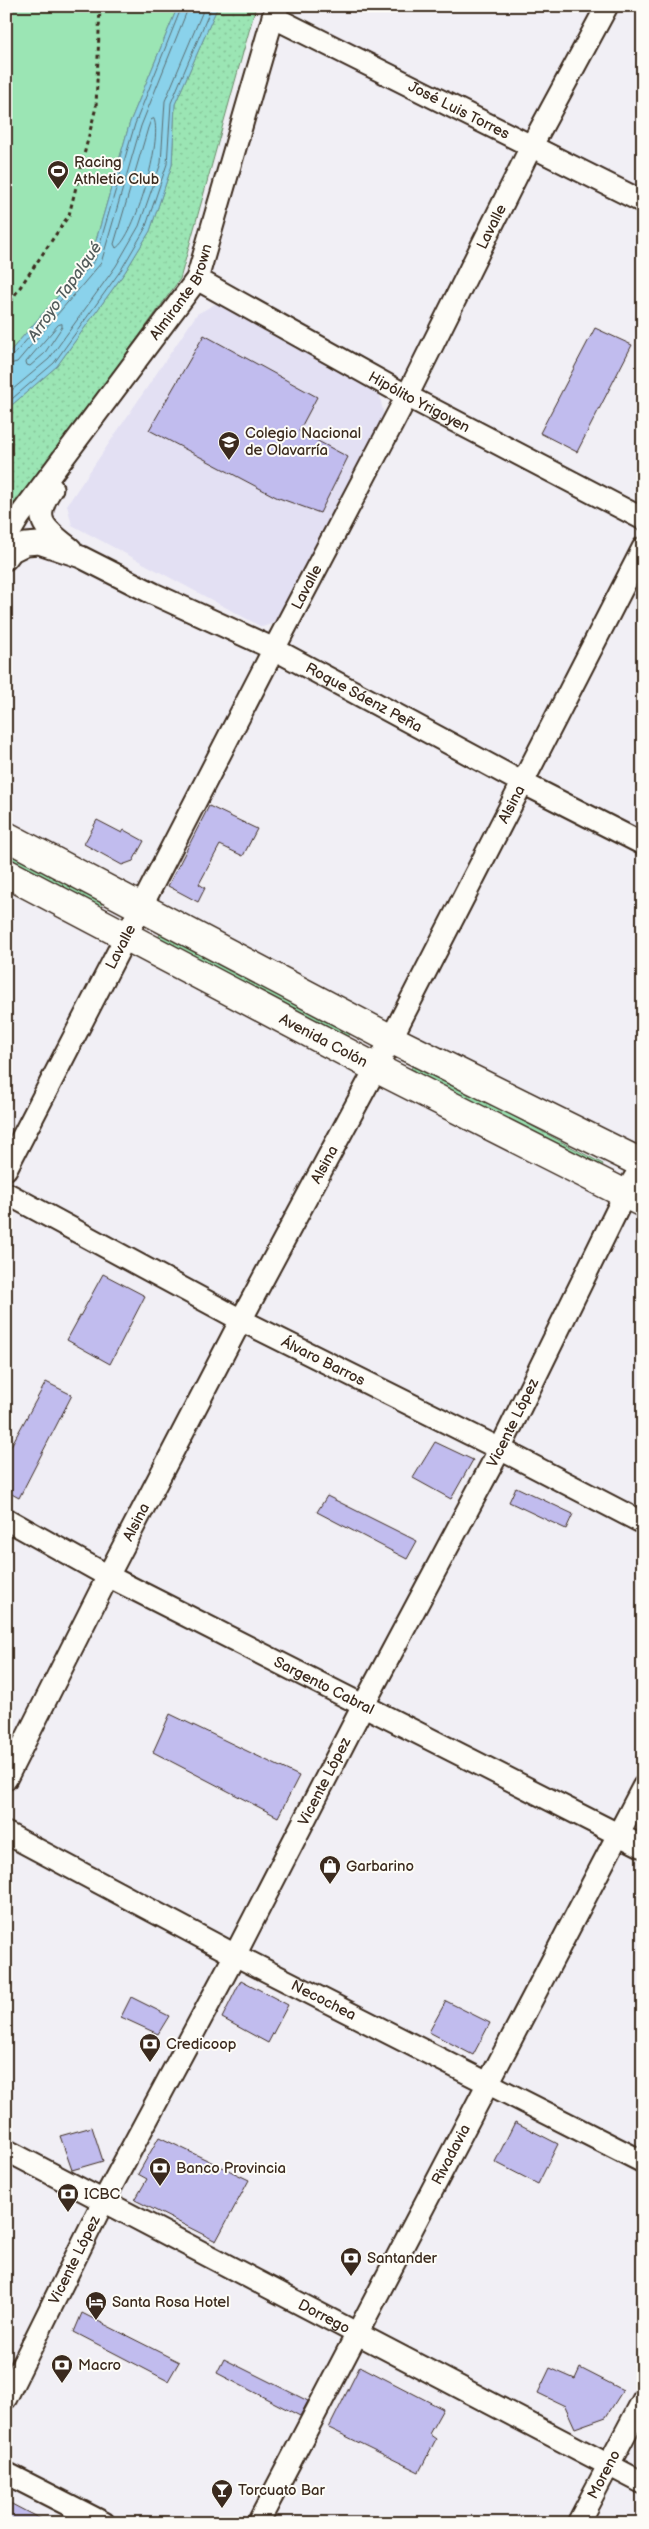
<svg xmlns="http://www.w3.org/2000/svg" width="649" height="2529" viewBox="0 0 649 2529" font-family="'Balsamiq Sans',sans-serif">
<defs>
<pattern id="grass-tufts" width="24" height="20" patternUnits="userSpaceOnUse" patternTransform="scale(1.25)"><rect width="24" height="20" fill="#9be5b4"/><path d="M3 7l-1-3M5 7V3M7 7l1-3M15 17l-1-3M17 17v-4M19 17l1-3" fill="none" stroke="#86c59a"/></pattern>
<pattern id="park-dots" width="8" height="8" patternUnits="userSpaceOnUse" patternTransform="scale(1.25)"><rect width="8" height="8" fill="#9be5b4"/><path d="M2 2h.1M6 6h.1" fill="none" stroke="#86c59a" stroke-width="1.8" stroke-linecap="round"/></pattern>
</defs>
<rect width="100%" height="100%" fill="#f1eff5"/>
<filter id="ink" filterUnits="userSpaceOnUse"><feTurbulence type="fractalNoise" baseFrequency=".02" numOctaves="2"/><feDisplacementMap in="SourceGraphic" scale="10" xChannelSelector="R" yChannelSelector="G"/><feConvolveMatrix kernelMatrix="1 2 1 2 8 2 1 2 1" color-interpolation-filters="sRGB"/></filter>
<g filter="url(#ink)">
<path fill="#e3e0f3" d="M217 303 379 390 384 418 280 621 262 627 72 525 67 505 197 314Z"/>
<path fill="url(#grass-tufts)" stroke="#6b8869" d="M6 852 102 903 99 909 6 860Z
M161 932 351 1033 347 1038 158 938Z
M414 1063 603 1164 600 1170 411 1069Z"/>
<path fill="url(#park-dots)" stroke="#6b8869" d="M218 6H256L180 279 6 521V410L57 366 125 272 150 231 172 165 175 104Z"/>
<path fill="#9be5b4" stroke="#6b8869" d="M6 6H178L130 122 91 258 6 356Z"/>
<path fill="#8ad2eb" stroke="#6a8f99" d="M178 6H218L175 104 172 165 150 231 125 272 57 366 6 410V356L91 258 130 122Z"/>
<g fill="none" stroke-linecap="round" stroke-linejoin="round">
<path stroke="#5b6d70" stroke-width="1" d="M154 119C163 139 135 237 116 248L114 244 148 128 151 120Z
M62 324V327L44 354 30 366 27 365 26 362 58 325Z
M6 359 12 357 95 260 135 124 182 6
M6 365 17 362 101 263 141 126 189 6
M6 395 49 359 116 266 139 226 161 163 165 101 205 6
M6 404 54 363 121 270 145 229 167 164 171 103 212 6"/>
</g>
<path fill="#c1bcee" stroke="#3b2a1e" d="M595 328 632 345 577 452 540 433Z
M204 335 317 397 299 431 348 457 320 513 276 497 149 430Z
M209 806 257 829 243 856 220 845 199 884 205 888 198 902 168 886Z
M97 820 122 833 124 830 144 841 133 861 122 865 84 844Z
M103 1274 145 1296 110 1364 67 1340Z
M46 1382 72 1395 19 1498 6 1491V1455Z
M435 1442 473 1460 451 1499 413 1478Z
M516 1487 573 1514 566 1529 509 1502Z
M327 1496 417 1541 407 1559 317 1512Z
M170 1714 299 1776 278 1817 153 1752Z
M241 1980 288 2005 268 2043 222 2018Z
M131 1997 169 2016 158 2034 121 2017Z
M446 2001 490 2023 473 2055 429 2032Z
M515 2122 558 2144 538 2184 495 2162Z
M92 2127 103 2161 72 2170 60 2136Z
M159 2137 249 2180 216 2241 135 2200 147 2179 138 2174Z
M82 2313 179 2362 168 2381 74 2332Z
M224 2359 308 2401 300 2416 217 2373Z
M360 2366 443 2409 429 2434 436 2439 419 2472 329 2428Z
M550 2368 575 2379 580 2368 623 2390 606 2417 575 2428 565 2406 538 2393Z
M6 2501 48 2523H6Z"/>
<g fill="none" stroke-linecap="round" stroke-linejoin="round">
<g stroke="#3b2a1e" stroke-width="25">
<g id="minor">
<path id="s1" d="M273 17 643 202"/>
<path id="s2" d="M197 279 407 396 643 519"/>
<path d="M52 488C31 520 44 528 71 549"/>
<path id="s3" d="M6 539 19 517 197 279 273 17 278 6"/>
<path id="s4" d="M6 559 12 551 26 544 39 543 81 557 154 594 274 649 523 783 643 844"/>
<path id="s5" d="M6 1169 274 649 407 396 532 145 607 6"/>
<path id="s6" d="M6 1193 241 1320 500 1449 643 1523"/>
<path id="s7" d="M6 1519 108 1576 643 1847"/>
<path id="s8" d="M6 1779 108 1576 241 1320 376 1068 643 548"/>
<path id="s9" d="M6 1833 235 1955 643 2162"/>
<path id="s10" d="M6 2150 643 2483"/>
<path id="s11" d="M6 2398 104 2200 235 1955 363 1706 500 1449 625 1194 643 1164"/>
<path d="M6 2473 104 2523"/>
<path id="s12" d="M258 2523 643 1787"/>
<path id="s13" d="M578 2523 643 2400"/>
</g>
</g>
<g stroke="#3b2a1e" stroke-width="31">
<g id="major">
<path d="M6 836 391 1039 643 1164"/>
<path id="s14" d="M6 873 376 1068 643 1203"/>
</g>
</g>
<path stroke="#3b2a1e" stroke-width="3" stroke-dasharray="4 4" stroke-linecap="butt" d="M6 308 69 215 96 107 100 6"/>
<use href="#minor" stroke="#fdfcf7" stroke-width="21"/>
<use href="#major" stroke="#fdfcf7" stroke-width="28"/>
</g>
</g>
<defs>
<g id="stadium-pin" transform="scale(1.125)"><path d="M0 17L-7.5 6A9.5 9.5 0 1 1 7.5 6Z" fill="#3b2a1e" stroke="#fdfcf7"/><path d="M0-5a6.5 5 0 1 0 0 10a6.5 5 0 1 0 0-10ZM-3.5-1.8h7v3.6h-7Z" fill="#fff"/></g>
<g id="school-pin" transform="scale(1.125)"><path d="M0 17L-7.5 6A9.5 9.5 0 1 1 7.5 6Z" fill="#3b2a1e" stroke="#fdfcf7"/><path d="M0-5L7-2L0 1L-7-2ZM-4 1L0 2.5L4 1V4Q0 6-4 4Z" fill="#fff"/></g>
<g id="shop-pin" transform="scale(1.125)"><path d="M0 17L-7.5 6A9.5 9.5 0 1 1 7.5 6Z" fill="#3b2a1e" stroke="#fdfcf7"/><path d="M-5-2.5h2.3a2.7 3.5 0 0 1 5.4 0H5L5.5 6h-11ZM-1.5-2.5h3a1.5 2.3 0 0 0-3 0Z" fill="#fff"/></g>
<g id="bank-pin" transform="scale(1.125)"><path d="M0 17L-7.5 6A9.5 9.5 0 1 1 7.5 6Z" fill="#3b2a1e" stroke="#fdfcf7"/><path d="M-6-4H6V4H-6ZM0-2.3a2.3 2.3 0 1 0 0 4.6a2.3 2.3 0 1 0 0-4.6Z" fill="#fff"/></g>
<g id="hotel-pin" transform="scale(1.125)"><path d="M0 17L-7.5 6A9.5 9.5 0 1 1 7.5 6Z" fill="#3b2a1e" stroke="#fdfcf7"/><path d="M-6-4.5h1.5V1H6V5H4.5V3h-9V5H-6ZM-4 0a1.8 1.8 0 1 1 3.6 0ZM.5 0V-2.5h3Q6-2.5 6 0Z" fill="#fff"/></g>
<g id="bar-pin" transform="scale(1.125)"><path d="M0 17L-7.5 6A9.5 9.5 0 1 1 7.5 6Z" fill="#3b2a1e" stroke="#fdfcf7"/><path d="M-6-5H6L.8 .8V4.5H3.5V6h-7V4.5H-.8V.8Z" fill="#fff"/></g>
</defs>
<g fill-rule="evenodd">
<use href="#stadium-pin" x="58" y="171"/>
<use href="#school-pin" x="229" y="442"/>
<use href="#shop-pin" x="330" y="1866"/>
<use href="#bank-pin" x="150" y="2044"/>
<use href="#bank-pin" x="160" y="2168"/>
<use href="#bank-pin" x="68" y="2194"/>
<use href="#bank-pin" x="351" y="2258"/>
<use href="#hotel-pin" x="96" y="2302"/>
<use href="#bank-pin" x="62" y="2365"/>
<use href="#bar-pin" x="222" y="2490"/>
</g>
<g text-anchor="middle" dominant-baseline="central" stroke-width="4" stroke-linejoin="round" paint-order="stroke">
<g font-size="15" fill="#3b2a1e" stroke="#fdfcf7">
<text stroke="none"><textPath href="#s1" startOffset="208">José Luis Torres</textPath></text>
<text stroke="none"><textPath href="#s5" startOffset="1060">Lavalle</textPath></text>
<text stroke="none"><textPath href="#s3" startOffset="304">Almirante Brown</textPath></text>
<text stroke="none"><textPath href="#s2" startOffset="254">Hipólito Yrigoyen</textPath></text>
<text stroke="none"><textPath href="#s5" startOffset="655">Lavalle</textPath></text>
<text stroke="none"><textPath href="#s4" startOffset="399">Roque Sáenz Peña</textPath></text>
<text stroke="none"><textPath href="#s8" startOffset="1098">Alsina</textPath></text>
<text stroke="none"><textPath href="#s5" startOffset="250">Lavalle</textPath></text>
<text stroke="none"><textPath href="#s14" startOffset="359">Avenida Colón</textPath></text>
<text stroke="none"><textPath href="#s8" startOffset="692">Alsina</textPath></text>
<text stroke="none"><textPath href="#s6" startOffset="359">Álvaro Barros</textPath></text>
<text stroke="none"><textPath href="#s11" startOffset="1099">Vicente López</textPath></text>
<text stroke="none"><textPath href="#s8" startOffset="288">Alsina</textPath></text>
<text stroke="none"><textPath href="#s7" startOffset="359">Sargento Cabral</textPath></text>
<text stroke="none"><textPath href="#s11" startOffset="694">Vicente López</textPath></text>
<text stroke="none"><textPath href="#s9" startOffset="359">Necochea</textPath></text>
<text stroke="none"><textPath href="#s12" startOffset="416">Rivadavia</textPath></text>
<text stroke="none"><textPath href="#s11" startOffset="154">Vicente López</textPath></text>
<text stroke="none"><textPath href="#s10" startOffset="359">Dorrego</textPath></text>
<text stroke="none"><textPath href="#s13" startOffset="55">Moreno</textPath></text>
</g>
<g font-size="15" fill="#3b2a1e" stroke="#fdfcf7" text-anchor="start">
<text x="74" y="162">Racing<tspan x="74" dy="17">Athletic Club</tspan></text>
<text x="245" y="433">Colegio Nacional<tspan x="245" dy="17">de Olavarría</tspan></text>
<text x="346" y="1866">Garbarino</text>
<text x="166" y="2044">Credicoop</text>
<text x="176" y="2168">Banco Provincia</text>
<text x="84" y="2194">ICBC</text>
<text x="367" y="2258">Santander</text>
<text x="112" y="2302">Santa Rosa Hotel</text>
<text x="78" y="2365">Macro</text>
<text x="238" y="2490">Torcuato Bar</text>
</g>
<g font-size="16" font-style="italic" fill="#535c5c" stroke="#fdfcf7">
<text transform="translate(65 292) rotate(-55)">Arroyo Tapalqué</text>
</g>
</g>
<rect width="649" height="2529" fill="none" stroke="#fdfcf7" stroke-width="25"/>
<rect x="12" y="12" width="624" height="2504" fill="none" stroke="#3b2a1e" stroke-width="2" filter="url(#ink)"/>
</svg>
